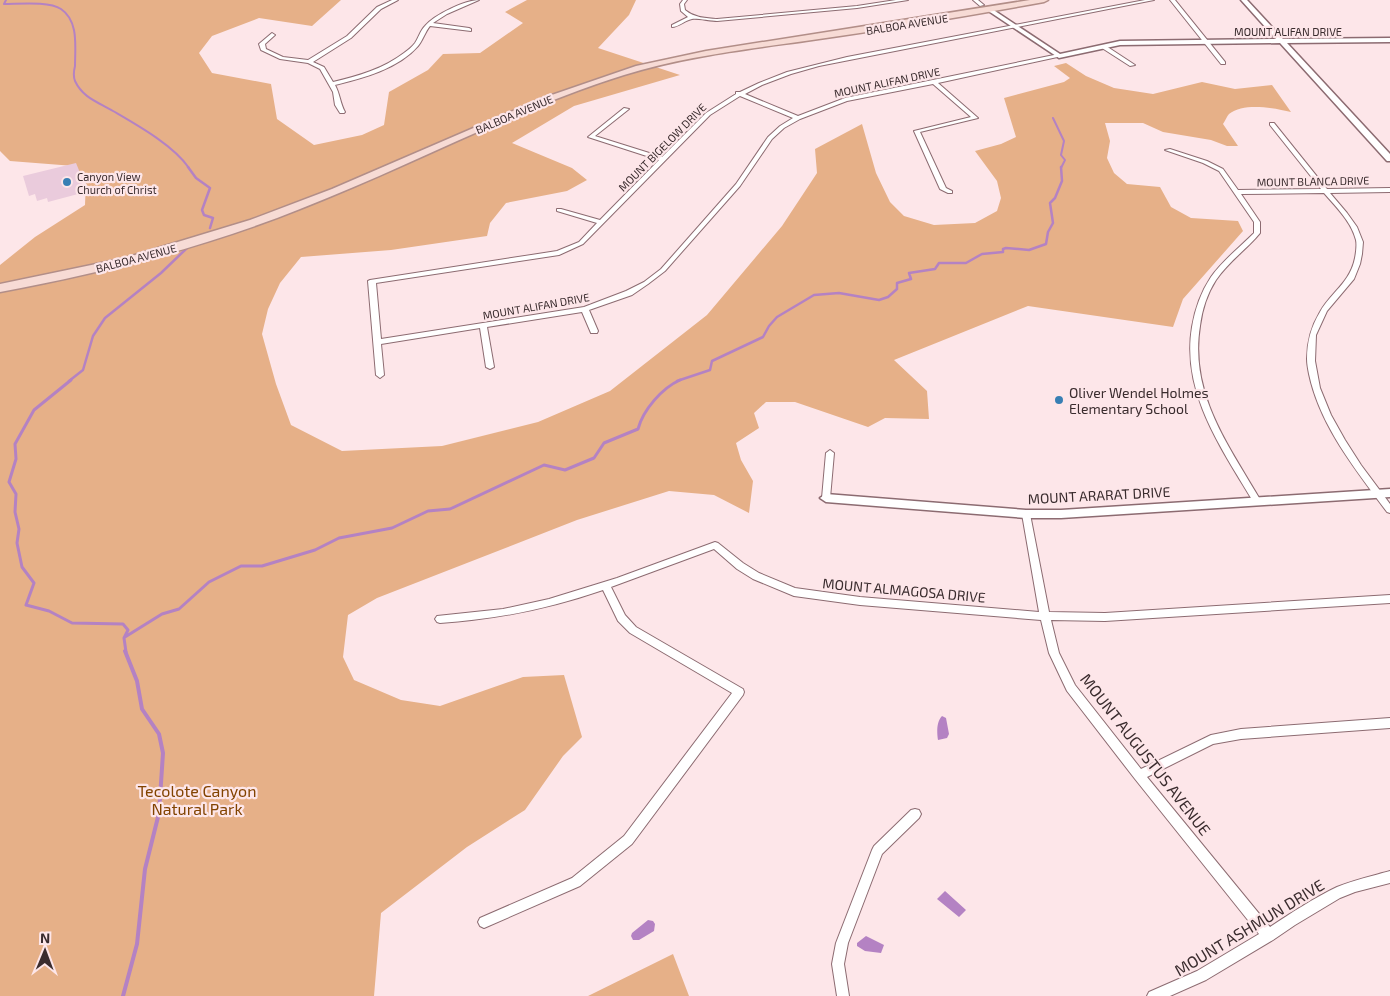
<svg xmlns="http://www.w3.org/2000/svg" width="1390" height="996" viewBox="0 0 1390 996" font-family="'Exo 2',sans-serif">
<rect width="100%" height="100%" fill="#fde6e9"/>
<path fill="#e6b088" d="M0 0H341L312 26 259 18 212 36 199 53 212 73 271 84 277 119 314 145 362 135 384 125 389 92 428 70 443 54 480 53 523 23 505 12 527 0H636L629 15 598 48 680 75 574 106 512 143 572 168 587 180 567 191 506 203 490 223 487 236 391 250 301 257 280 283 268 309 262 334 276 384 291 425 342 451 442 446 538 422 610 391 707 315 782 226 817 173 815 149 862 124 876 173 890 202 904 216 934 225 975 223 997 211 1001 198 997 181 975 151 1001 144 1016 137 1004 98 1064 82 1070 78 1054 66 1066 63 1086 76 1114 88 1153 94 1202 82 1235 89 1272 85 1291 112C1274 108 1244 102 1229 114 1227 116 1225 121 1223 124L1238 146H1227L1211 140 1163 132 1143 123H1105L1110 141 1107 158 1114 173 1127 184 1160 187 1171 207 1191 218 1238 221 1243 231 1183 299 1173 327 1028 306 894 360 927 391 929 419 885 418 868 427 795 402H766L754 413 759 428 736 443 741 460 753 481 749 513 714 495 669 491 577 520 377 598 348 615 343 657 354 680 401 700 440 706 523 677 564 675 582 737 563 756 525 810 467 847 381 913 374 996H0V265L35 237 85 205 86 178 74 166 10 161 0 151Z
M673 954 689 996H588Z"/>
<path fill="#b482c3" d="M942 716 946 718 949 734 947 738 938 740C937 734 936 722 942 716Z
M945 891 966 910 959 917 937 899Z
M648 920 653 921 655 924 654 931 639 940H633L631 936 632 933Z
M866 936 884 945 881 953 865 951 857 946V943Z"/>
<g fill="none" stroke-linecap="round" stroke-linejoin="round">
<path stroke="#b482c3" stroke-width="2" d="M6 0 4 4C19 4 49 1 61 9 79 21 75 47 75 66 74 70 73 76 75 81 83 98 98 102 113 111 137 125 173 145 189 168
M1053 118 1064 141 1061 155 1065 160 1061 168"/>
<path stroke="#b482c3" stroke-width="2.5" d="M188 167 196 178 210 188 202 210 204 215 213 218 210 228
M69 381 83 370 93 336 105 318 161 273 187 248
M677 381 710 370 712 361 763 337 769 326 777 317 814 295 839 293 879 300 888 297 897 289V283L911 279 909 273 935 269 939 263H966L982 254 1003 252V249L1006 248 1029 250 1046 244 1048 232 1053 223 1050 203 1055 198 1062 181 1061 167"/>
<path stroke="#b482c3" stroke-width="3" d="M71 380 34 410 15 444 16 459 9 482 16 494 15 512 19 529 17 543 22 567 34 583 26 605 49 611 72 623 123 624 128 630 124 638 126 652
M125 637 162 614 179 609 209 582 241 566H262L315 550 339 538 392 528 428 511 450 509 544 465 565 470 594 458 604 443 638 429C643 410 662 388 680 380"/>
<path stroke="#b482c3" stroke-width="4" d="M123 996 137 944 145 869 159 813 163 753 159 734 142 709 137 681 125 651"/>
</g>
<path fill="#eacbdc" d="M76 163 83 180H80L82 184 79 185 80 189 77 190 78 194 48 202 47 198 37 201 35 194 29 196 23 176Z"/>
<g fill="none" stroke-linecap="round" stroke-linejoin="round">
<g stroke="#8c6b71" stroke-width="2">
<path id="minor" d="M392 0H398L381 9 351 38 313 62 324 67 333 82C358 76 383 69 404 53 408 50 412 47 415 43 419 37 420 31 425 26 434 15 465 0 479 0L447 14 433 23 469 28 471 29V31L430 26C425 32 423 40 418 46 398 69 363 78 335 85 340 94 340 103 345 112L344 113H340L335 105 333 92 320 69 308 63 280 59 261 50 259 44 272 33 275 35 265 44 266 49 283 57 308 60 347 36 377 7Z
M683 0H687L684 4 685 10C695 18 705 18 717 19L857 6 896 0H908L857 8 717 21C711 21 696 18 692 19 685 20 679 27 672 27V25L688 17 681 11 680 4Z
M973 0H978L984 5 980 6Z
M1145 0H1154L819 66 791 74 762 85 745 94 798 116 845 98 1059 54 1062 56 938 83 978 118 920 132 946 188 952 191V193H948L940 189 914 131 971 117 933 84 847 101 800 119 784 128 772 139 740 186 665 271 648 284 632 295 589 310 598 331 597 333H591L582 312 487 327 494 367 490 369 486 367 480 328 381 344 384 375 380 378 376 375 368 281 370 280 557 251 579 242 597 223 557 211V209H561L600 220 659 160 588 137 624 108 629 109 595 136 662 157 706 113 736 94V92H740L759 83 787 72 847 57ZM740 96 793 118 780 126 768 137 736 184 661 269 644 282 626 291 584 307 381 339 376 283 559 255 583 244 710 115Z
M1170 0H1175L1225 62V64H1221Z
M1102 46H1106L1135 65 1130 66 1102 48Z
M1270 123H1274L1327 189 1390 188V192L1330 193 1347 213 1357 227 1363 242 1362 254 1360 264 1354 279 1327 311 1316 335 1315 361 1320 388 1331 415 1345 440 1361 465 1390 504V513L1387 512C1356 470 1320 426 1309 374 1308 369 1307 364 1307 359 1307 341 1311 327 1320 312 1331 292 1350 283 1355 258 1356 253 1357 245 1356 240 1351 221 1336 207 1324 193L1241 194 1260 222V233C1247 249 1228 262 1216 280 1207 294 1202 310 1200 326 1189 394 1229 446 1261 501L1260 503H1254C1222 449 1181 393 1192 327 1195 309 1201 292 1211 277 1223 260 1240 247 1254 233V222L1219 171 1203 163 1165 150 1170 149 1207 161 1223 169 1238 190 1321 189 1270 125Z
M830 450 834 453 830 498 826 501 822 498 826 453Z
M1026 511 1029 512 1030 514 1049 612 1105 613 1390 595V603L1105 621 1051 620 1059 653 1075 685 1141 769 1211 735 1241 729 1390 718V728L1241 739 1213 744 1147 777 1270 927C1291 913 1314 898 1337 887 1354 880 1372 876 1390 871V883L1355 892 1340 898 1295 925 1273 940 1206 980 1170 996H1147L1149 992 1197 971 1259 934 1135 779 1067 691 1049 653 1041 620 860 605 794 596 753 579 737 569 714 549 611 587 625 615 636 627 743 689 744 692 743 695 632 844 580 886 484 928 480 926 478 922 480 918 572 878 624 836 732 693 630 633 618 621 603 590C548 609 498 619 440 623L437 622 435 619 437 616 503 609 549 599 617 578 715 542 718 543 743 563 759 573 795 588 860 597 1039 612 1022 514 1023 512Z
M915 809 919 810 921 814 919 818 882 854 848 943 844 964 849 996H837L832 964 836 943 872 850 874 846 911 810Z"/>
</g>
<g stroke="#8c6b71" stroke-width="3">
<path id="tertiary" d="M1241 0H1247L1283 39 1390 38V42L1287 43 1390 154V161H1387L1280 43 1120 45 1059 58 987 10 992 9 1060 54 1120 41 1276 39Z
M1390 489V497L1061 518H1026L826 502 820 498 826 494 1026 510H1061Z"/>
</g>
<g stroke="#b28e88" stroke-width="3">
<path id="primary" d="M1030 0H1048L1044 2C967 16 889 29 812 40 749 49 685 56 624 75 512 110 409 167 300 209 203 248 102 273 0 292V284L125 258 250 220 332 189 543 98 636 66 706 51Z"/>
</g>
<use href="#minor" fill="#fff" fill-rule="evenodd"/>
<use href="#tertiary" fill="#fff" fill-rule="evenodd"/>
<use href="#primary" fill="#f7dbd5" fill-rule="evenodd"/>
</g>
<g fill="#387fb4" stroke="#fde6e9" stroke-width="2">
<circle cx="67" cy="182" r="5"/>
<circle cx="1059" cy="400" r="5"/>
</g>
<g text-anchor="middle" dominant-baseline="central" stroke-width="4.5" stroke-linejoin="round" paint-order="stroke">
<g font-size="11" fill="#3a2c2e" stroke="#fde6e9">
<text transform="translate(907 24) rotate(-9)">BALBOA AVENUE</text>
<text x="1288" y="31">MOUNT ALIFAN DRIVE</text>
<text transform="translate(887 82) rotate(-12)">MOUNT ALIFAN DRIVE</text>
<text transform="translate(514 114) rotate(-23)">BALBOA AVENUE</text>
<text transform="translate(662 147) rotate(-45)">MOUNT BIGELOW DRIVE</text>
<text transform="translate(1313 181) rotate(-1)">MOUNT BLANCA DRIVE</text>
<text transform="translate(136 258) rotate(-15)">BALBOA AVENUE</text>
<text transform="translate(536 306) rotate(-10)">MOUNT ALIFAN DRIVE</text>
</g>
<g font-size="11" fill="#3a2c2e" stroke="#fde6e9" text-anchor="start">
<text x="77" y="176">Canyon View<tspan x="77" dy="13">Church of Christ</tspan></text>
</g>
<g font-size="14" fill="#3a2c2e" stroke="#fde6e9" text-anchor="start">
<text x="1069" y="392">Oliver Wendel Holmes<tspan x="1069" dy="16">Elementary School</tspan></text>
</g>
<g font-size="14" fill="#3a2c2e" stroke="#fde6e9">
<text transform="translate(1099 495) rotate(-3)">MOUNT ARARAT DRIVE</text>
<text transform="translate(904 590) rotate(5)">MOUNT ALMAGOSA DRIVE</text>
</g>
<g font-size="16" fill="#3a2c2e" stroke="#fde6e9">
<text transform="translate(1146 754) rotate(52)">MOUNT AUGUSTUS AVENUE</text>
<text transform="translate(1249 927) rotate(-31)">MOUNT ASHMUN DRIVE</text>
</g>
<g font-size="16" fill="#824300" stroke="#fde6e9">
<text x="197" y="790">Tecolote Canyon<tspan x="197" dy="18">Natural Park</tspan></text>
</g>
</g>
<g transform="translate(45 951) rotate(1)" stroke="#fde6e9" stroke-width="4" paint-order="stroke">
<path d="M0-4L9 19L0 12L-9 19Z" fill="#3a2c2e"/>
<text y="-8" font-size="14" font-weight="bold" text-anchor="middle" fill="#3a2c2e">N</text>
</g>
</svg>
